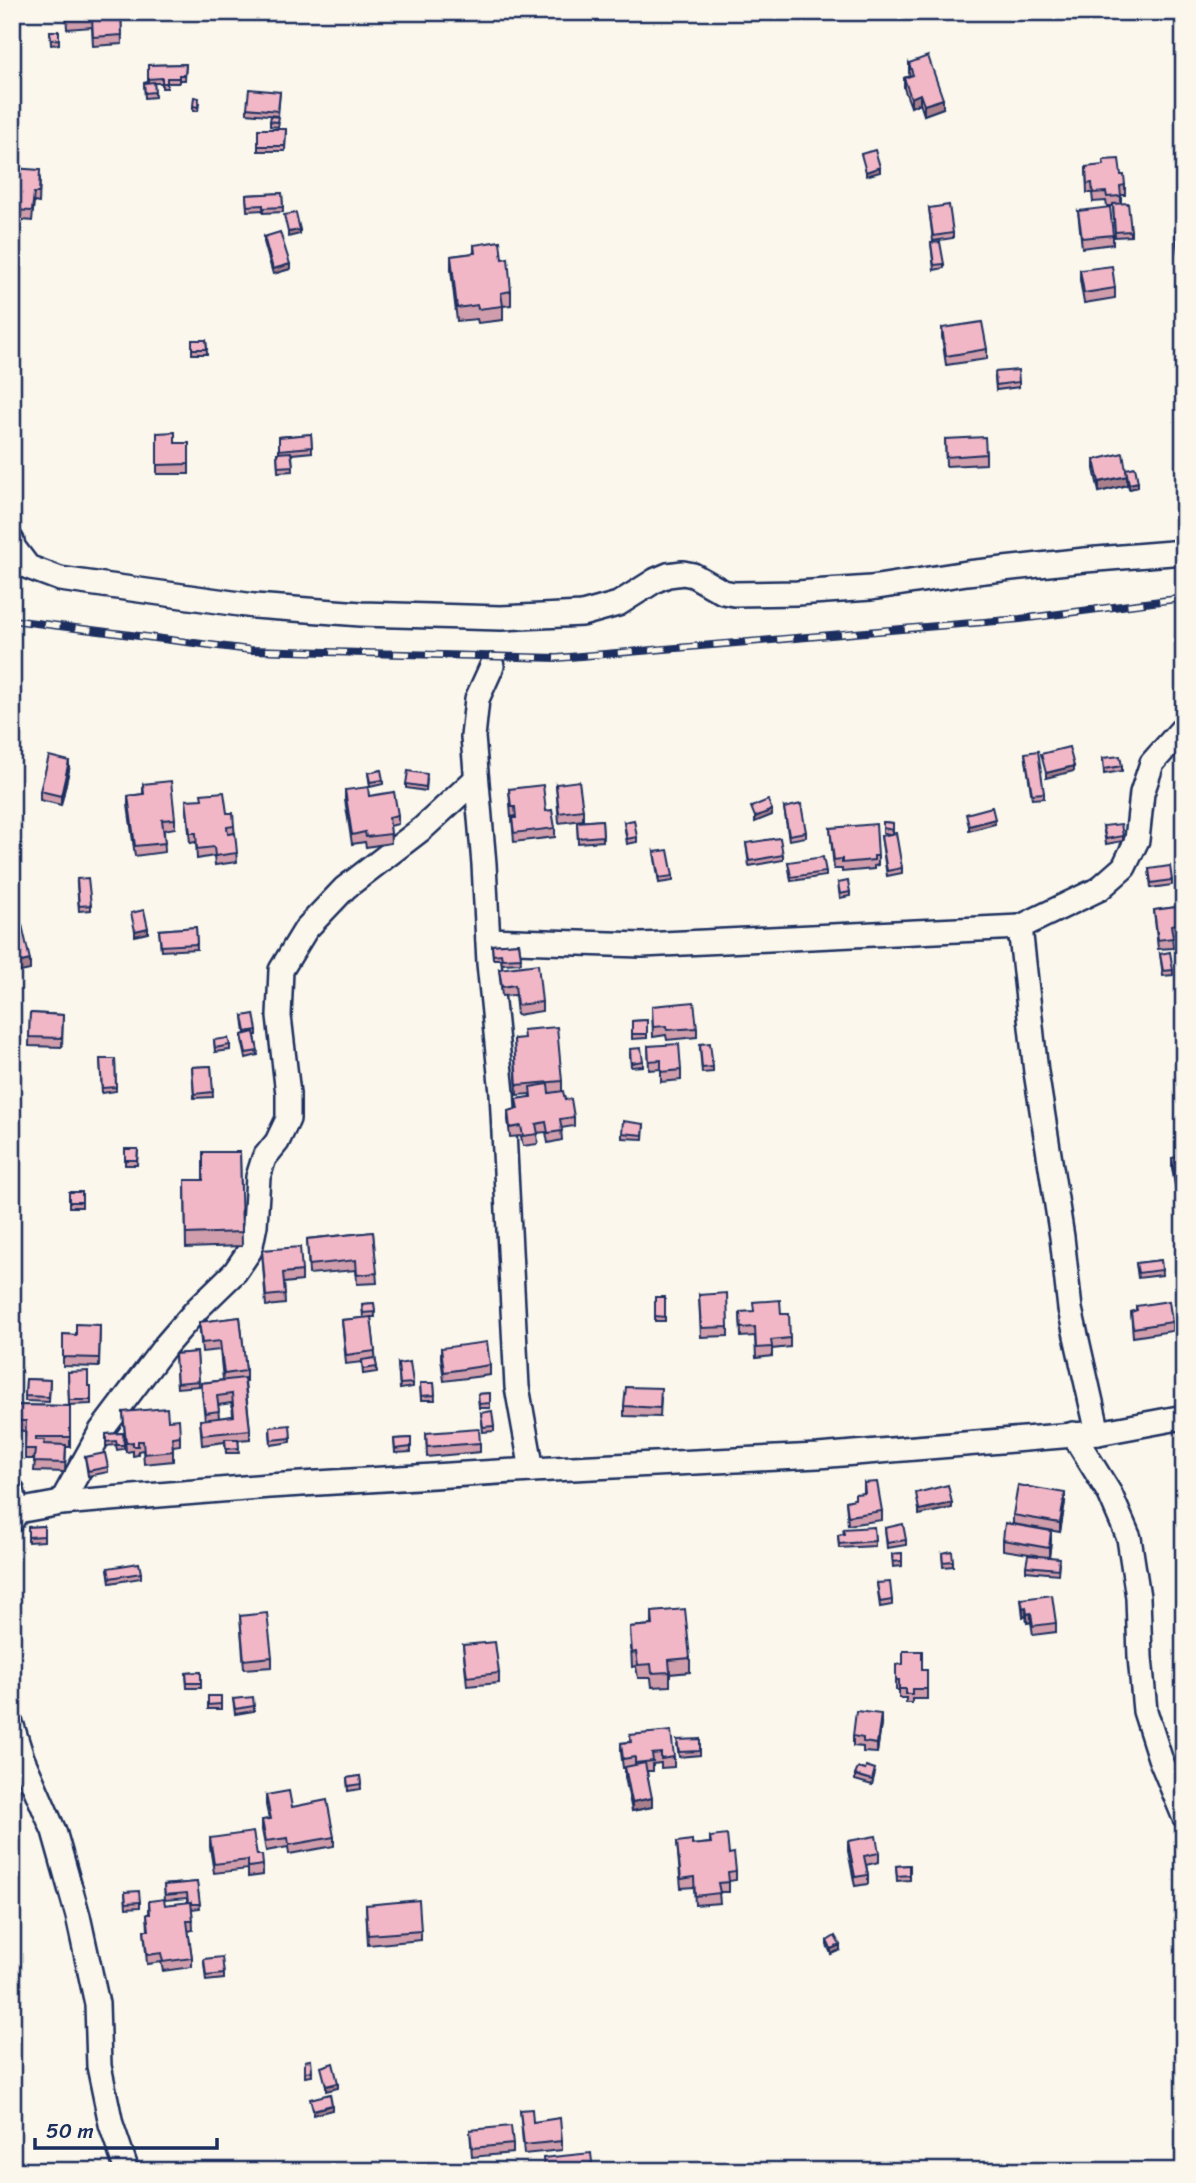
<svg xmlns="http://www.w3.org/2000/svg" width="1196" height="2183" font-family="Sriracha,sans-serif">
  <rect width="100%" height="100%" fill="#fbf7ec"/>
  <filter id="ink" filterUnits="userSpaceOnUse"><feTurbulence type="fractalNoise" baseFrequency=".0143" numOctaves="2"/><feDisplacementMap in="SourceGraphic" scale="14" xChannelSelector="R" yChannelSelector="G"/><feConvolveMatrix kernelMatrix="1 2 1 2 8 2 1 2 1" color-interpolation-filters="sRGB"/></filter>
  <g filter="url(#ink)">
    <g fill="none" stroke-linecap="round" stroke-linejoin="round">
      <!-- minor casing -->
      <g stroke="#1b2f5e" stroke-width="28">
        <g id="minor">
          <path d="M12,541L13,547L28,567L60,579L254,606L361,614L501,618L582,614L618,604L656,580L668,575L683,573L693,575L723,592L734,594L797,593L871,588L967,573L1085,560L1184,552"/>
          <path d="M492,666L477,699L473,737L484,864L489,963L502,1093L517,1387L532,1470"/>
          <path d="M1020,927L1036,1072L1062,1237L1070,1309L1098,1433"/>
          <path d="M488,940L642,945L1020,927L1099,889L1124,867L1137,840L1142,793L1152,763L1184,727"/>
          <path d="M1073,1434L1110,1494L1129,1538L1138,1597L1140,1657L1145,1711L1160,1758L1184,1816"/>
          <path d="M12,1490L17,1512L12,1520"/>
          <path d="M61,1503L101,1431L166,1345L198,1308L235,1272L250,1250L255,1225L258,1177L264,1158L277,1142L288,1119V1094L279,1016L281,970L306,929L345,888L423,828L476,779"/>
          <path d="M12,1512L61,1503L269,1486L532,1470L818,1456L1098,1433L1184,1417"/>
          <path d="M12,1726L22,1758L54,1831L78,1916L97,2004L99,2066L111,2124L127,2171"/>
        </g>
      </g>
      <!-- minor -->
      <use href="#minor" stroke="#fbf7ec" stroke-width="23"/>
      <!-- rail casing -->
      <g stroke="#1b2f5e" stroke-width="8">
        <path id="rail" d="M12,620L250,650L557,658L1020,619L1184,598"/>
      </g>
      <!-- rail -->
      <use href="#rail" stroke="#fbf7ec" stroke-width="5" stroke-dasharray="16" stroke-linecap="butt"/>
    </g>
    <!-- wall -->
    <g fill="#cf9dab" stroke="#1b2f5e" stroke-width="2" fill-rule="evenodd">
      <path d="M66,12H121L122,44L93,46L92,27L67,29Z"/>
      <path d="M50,31H59V44L51,45Z"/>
      <path d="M909,63L943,108L924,115L920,103L911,107L904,88V78L910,76L909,73Z"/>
      <path d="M186,64L185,80H179V83H167V88H162V83H154L155,97L145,98L144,83L148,82V65Z"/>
      <path d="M280,92L278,116L247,113V108Z"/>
      <path d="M199,103L198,111H193V106Z"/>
      <path d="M270,121L279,122L278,127L270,126Z"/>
      <path d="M258,129H286L285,151H258Z"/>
      <path d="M1086,167L1121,175L1125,185V195H1121V204L1131,231V236L1115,237L1113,206H1107L1106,201L1093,202L1092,193H1087Z"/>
      <path d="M12,168L40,179L39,203L34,202L32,221L12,219Z"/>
      <path d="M282,193L283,212L263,213V210L247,211L246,195Z"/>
      <path d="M929,208L953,233V238L933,241Z"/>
      <path d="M1078,211L1113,235V244L1082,248Z"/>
      <path d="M1184,230V252L1178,253L1176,236Z"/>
      <path d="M264,237L290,269L273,274L264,242Z"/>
      <path d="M931,243L944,264V268L934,270Z"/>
      <path d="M474,245L502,259L511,291V305L503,306V320L478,323L477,319L457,321L451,270V256L474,253Z"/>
      <path d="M1080,270L1115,288V298L1084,303L1080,280Z"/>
      <path d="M942,328L987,349V359L946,365L942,337Z"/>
      <path d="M192,340H206L207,354H192Z"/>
      <path d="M995,377L1019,382V387L996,390Z"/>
      <path d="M157,433L175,443H189V474H157Z"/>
      <path d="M311,434L312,452L292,454L293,471L278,472L277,453H279V437Z"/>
      <path d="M945,439L986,454V464L946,466Z"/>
      <path d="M1094,460L1126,470L1138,487L1129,489L1127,479V485L1099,492L1094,469Z"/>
      <path d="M1025,753L1044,793V798L1032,799Z"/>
      <path d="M1103,758L1122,766V771L1104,774Z"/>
      <path d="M69,770L61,805L40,800V791Z"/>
      <path d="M368,773L383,780V784L370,787Z"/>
      <path d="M427,779L426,791L406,788V784Z"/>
      <path d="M143,784L175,819V828L164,830L165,852L135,856L128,805V796L143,794Z"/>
      <path d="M556,784L583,810V820L559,823Z"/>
      <path d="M509,789L546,811L555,828V837L514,842L512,818H515V816L511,817Z"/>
      <path d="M345,790L369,796L398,815V824L390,826L391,843L366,847L365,842L352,844L345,800Z"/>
      <path d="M186,800L227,813L234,826L237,862L215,865L214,856L197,859L196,842L190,843Z"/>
      <path d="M784,808L806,832V837L789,840Z"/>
      <path d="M602,820L603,841L578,843L577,822Z"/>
      <path d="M624,822L637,837V842L627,844Z"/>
      <path d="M883,822L893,823V834L902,868V873L887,876L881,836L890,834L883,833Z"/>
      <path d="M1103,826L1123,836V841L1106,844Z"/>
      <path d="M830,828L878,856V865L874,866V869L842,872V869H834Z"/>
      <path d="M746,843L783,855V860L749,866Z"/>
      <path d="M654,852L673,876V881L659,883Z"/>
      <path d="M788,862L826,872V876L791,881Z"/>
      <path d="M1149,869L1172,880V885L1151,888Z"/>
      <path d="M838,883L850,892V896L840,898Z"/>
      <path d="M77,884L91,905V910L79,911Z"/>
      <path d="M1184,906V932L1172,934L1173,948L1158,949L1154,910Z"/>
      <path d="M196,927L197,949L161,951L159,930Z"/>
      <path d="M519,943L521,963L502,964L501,959H493L492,945Z"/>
      <path d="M1160,954L1173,970V975L1163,976Z"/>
      <path d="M499,969L542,1002V1011L517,1015L515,995L502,996Z"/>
      <path d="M652,1006L697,1028V1037L667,1040L666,1035L653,1037Z"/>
      <path d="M30,1013L63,1015L62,1047L29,1046Z"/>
      <path d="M243,1016L257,1030V1035H255L258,1055L246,1058L242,1040V1035L245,1034Z"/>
      <path d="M647,1020V1038L632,1039V1021Z"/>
      <path d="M514,1039L562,1081V1091L565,1100L574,1117V1126L561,1128L562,1140L548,1143L546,1132L537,1133L538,1144L523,1146L521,1136L510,1137L508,1120V1111L516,1109V1099L530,1097V1094L517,1095Z"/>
      <path d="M214,1040L230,1045V1050L215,1052Z"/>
      <path d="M648,1046L681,1070V1080L661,1082V1069L649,1070Z"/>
      <path d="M700,1049L713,1067V1072L702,1073Z"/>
      <path d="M630,1054L643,1061V1066L631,1067Z"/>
      <path d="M100,1059H115L116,1091L102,1093Z"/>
      <path d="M211,1066L213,1097L194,1098L192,1067Z"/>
      <path d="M644,1124L643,1139L622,1138V1133Z"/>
      <path d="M1184,1147V1208L1179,1209L1172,1168V1158L1177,1157V1148Z"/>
      <path d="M125,1149H138L137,1165H125Z"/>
      <path d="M240,1152L242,1246L186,1248L185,1180H203Z"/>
      <rect x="69" y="1192" width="13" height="15"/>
      <path d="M373,1232L377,1283L357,1284L356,1270L309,1274L307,1239Z"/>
      <path d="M262,1250L302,1271V1281L284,1283L285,1304L266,1306Z"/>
      <path d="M1161,1260L1162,1275L1138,1278L1136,1263Z"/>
      <path d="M699,1295L728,1327V1336L701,1337Z"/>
      <rect x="655" y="1297" width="10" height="24"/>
      <path d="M374,1303L375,1317H371L377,1372L363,1374L362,1362L346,1364L342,1320L363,1318L362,1304Z"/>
      <path d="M1136,1306L1172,1322V1331L1133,1337L1131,1312L1136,1311Z"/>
      <path d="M740,1312L781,1314L790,1338V1347L772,1349V1356L756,1358L755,1336L741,1337Z"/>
      <path d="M240,1317L246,1371V1381H245L250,1430V1439L238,1440L239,1453H226L225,1442L202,1445L200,1420H205L201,1383L223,1380L220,1350L202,1352L199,1322ZM232,1403L233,1416L219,1418L218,1405Z"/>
      <path d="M100,1325L99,1367L63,1366V1334L76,1335Z"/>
      <path d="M441,1348L490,1365V1375L444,1381L441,1358Z"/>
      <path d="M197,1352L199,1386L177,1388L175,1354Z"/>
      <path d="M398,1364L413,1383V1387L400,1389Z"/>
      <path d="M68,1372L88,1386H91V1404L69,1405Z"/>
      <path d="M26,1379L50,1380L49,1402L25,1401Z"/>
      <path d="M420,1383H434L435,1400H421Z"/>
      <path d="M490,1393V1408H479L478,1394Z"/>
      <path d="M661,1398L660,1417L624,1416V1406Z"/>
      <path d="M13,1405L70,1406V1447H66L65,1472L34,1471L35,1459H25V1431L13,1430Z"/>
      <path d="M123,1412L168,1420L180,1436V1445L173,1446V1461L144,1464L143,1450L138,1451V1455L133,1456V1451L126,1452Z"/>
      <path d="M481,1413L494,1426V1431L483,1432Z"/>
      <path d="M270,1432L291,1438V1442L271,1445Z"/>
      <path d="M123,1433L124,1449L117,1450L116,1445L106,1446V1434Z"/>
      <path d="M426,1433L480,1443V1452L427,1457Z"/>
      <path d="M411,1438V1452L395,1453L394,1439Z"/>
      <path d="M85,1457L108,1467V1472L88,1476Z"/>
      <path d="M864,1483L882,1511V1520L848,1525L846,1501L855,1499L864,1493Z"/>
      <path d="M1065,1502L1060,1532L1013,1524V1515Z"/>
      <path d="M44,1526V1541L28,1542V1527Z"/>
      <path d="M874,1527L875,1546L839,1548L838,1535Z"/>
      <path d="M885,1528L906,1540V1545L887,1548Z"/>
      <path d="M1003,1540L1051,1541L1049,1557L1059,1563L1058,1574L1026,1571V1566L1036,1555L1003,1550Z"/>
      <path d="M902,1553V1566L893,1567L892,1554Z"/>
      <path d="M942,1553L953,1561V1566L943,1567Z"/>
      <path d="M108,1568L141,1573V1578L110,1583Z"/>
      <path d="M877,1583L892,1600V1605L880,1607Z"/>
      <path d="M1021,1599L1056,1623V1632L1033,1635L1031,1622L1027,1623L1026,1616L1023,1617Z"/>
      <path d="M652,1612L690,1658V1672L670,1674V1686L652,1687L651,1678H638L636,1666L632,1667L630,1627L652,1625Z"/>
      <path d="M240,1616L272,1657V1667L244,1669Z"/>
      <path d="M463,1645L499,1673V1683L467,1686Z"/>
      <path d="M896,1665L922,1670H927V1699H912V1703H906V1698H899V1690H896Z"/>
      <path d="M201,1672V1688H187L186,1673Z"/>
      <rect x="208" y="1696" width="13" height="13"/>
      <path d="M233,1699L254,1706V1711L235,1714Z"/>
      <path d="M881,1724L877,1753L863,1752V1747L853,1746V1736Z"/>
      <path d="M630,1735L674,1757V1767L661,1768V1763L653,1764V1771H647L652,1807L632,1811L625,1777V1768H623L621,1752V1743L630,1742Z"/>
      <path d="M700,1739V1755L679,1757L677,1745Z"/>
      <path d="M875,1773L872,1785L855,1780V1775Z"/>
      <path d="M360,1776L361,1789L348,1791L347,1778Z"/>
      <path d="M266,1795L292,1807L334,1837V1846L289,1854L288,1847L266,1851L262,1830V1820L269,1819L266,1805Z"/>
      <path d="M710,1837L729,1854L736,1871V1880L729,1881V1892H719L720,1903L695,1905L694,1887L681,1888L677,1842L692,1845L710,1843Z"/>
      <path d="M210,1838L257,1855L263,1865V1875L248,1877V1869L214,1873L210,1847Z"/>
      <path d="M848,1841L879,1853V1862L866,1865L868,1875V1884L855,1886L848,1851Z"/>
      <path d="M910,1865V1880L897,1881L896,1866Z"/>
      <path d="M197,1882L200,1908L192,1909L193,1930L188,1931L192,1958V1967L163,1971L161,1962L147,1964L144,1930H148L147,1914H149V1901L165,1905L187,1903V1898L165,1900L164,1885Z"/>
      <path d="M125,1892L140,1902V1907L126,1908Z"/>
      <path d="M366,1905L421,1931V1940L368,1945Z"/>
      <path d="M827,1941L840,1950L831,1954L827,1945Z"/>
      <path d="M204,1963L224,1974V1979L206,1981Z"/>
      <path d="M311,2060L312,2076L305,2077V2061Z"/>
      <path d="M520,2110L533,2122L562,2141V2150L524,2154Z"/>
      <path d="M470,2130L513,2144V2153L472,2157Z"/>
    </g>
    <!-- shaded-wall -->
    <g fill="#a9808b" stroke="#1b2f5e" stroke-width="2">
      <path d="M920,94V103L911,107V98Z"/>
      <path d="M943,99V108L924,115V105Z"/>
      <path d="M880,167V172L866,176V172Z"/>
      <path d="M300,230V234L288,237V232Z"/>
      <path d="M290,264V269L273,274V269Z"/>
      <path d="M1127,476V485L1099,492V482Z"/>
      <path d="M1138,482V487L1129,489V484Z"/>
      <path d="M69,761V770L61,805V796Z"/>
      <path d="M1074,766V771L1046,778V773Z"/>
      <path d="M772,810V815L755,822V817Z"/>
      <path d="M995,819V824L969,831V826Z"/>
      <path d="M148,928V933L135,936V931Z"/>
      <path d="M30,960V970L12,974V964Z"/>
      <path d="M1065,1493V1502L1060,1532V1523Z"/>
      <path d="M952,1503V1508L919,1515V1510Z"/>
      <path d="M1051,1531V1541L1049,1558V1548Z"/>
      <path d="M1026,1607V1616L1023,1617V1608Z"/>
      <path d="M1031,1613V1622L1027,1623V1614Z"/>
      <path d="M881,1714V1724L877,1753V1744Z"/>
      <path d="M652,1798V1807L632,1811V1802Z"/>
      <path d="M840,1945V1950L831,1954V1949Z"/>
      <path d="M338,2083V2088L326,2091V2086Z"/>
      <path d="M332,2105V2110L313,2115V2110Z"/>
    </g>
    <!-- building -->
    <g fill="#f1b7c7" stroke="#1b2f5e" stroke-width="2">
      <path d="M66,12H121L122,35L93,37L92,18L67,19Z"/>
      <path d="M50,31H59V39L51,40Z"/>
      <path d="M928,56L943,99L924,105L920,94L911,98L904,78L913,75L909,63Z"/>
      <path d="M186,64L185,75H179V78H167V83H162V78L148,79V65Z"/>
      <path d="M154,82L155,92L145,93L144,83Z"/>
      <path d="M249,89L280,92L278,111L247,108Z"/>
      <path d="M194,97L199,98L198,107L193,106Z"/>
      <path d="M271,116L279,117L278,122L270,121Z"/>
      <path d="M258,129H286L285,146H258Z"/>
      <path d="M875,150L880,167L866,172L861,154Z"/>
      <path d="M1119,159L1121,175H1124L1125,185L1120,186L1121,196L1107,197L1106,192L1093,193L1092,183L1087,184L1086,167L1104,165L1103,160Z"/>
      <path d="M12,168L40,170L39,193H34L32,211L12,210Z"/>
      <path d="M282,193L283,207L263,208V205L247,206L246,195Z"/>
      <path d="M1128,203L1131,231L1115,232L1113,204Z"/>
      <path d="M949,205L953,233L933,236L929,208Z"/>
      <path d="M1110,207L1113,235L1082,238L1078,211Z"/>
      <path d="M296,213L300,230L288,232L284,215Z"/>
      <path d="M1184,230V247L1178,248L1176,231Z"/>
      <path d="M280,232L290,264L273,269L264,237Z"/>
      <path d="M500,241L502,259L508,258L511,291L501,293L503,306L478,309L477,305L457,308L451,256L475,253L474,245Z"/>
      <path d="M940,242L944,264L934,265L931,243Z"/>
      <path d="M1112,266L1115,288L1084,293L1080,270Z"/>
      <path d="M982,322L987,349L946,356L942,328Z"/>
      <path d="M192,340H206L207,349H192Z"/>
      <path d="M1018,370L1019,382L996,385L995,372Z"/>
      <path d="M175,432V443H189V464L157,465V433Z"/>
      <path d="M311,434L312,447L279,450V437Z"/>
      <path d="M985,437L986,454L946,457L945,439Z"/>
      <path d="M291,452L293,466L278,467L277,453Z"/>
      <path d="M1123,453L1127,476L1099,482L1094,460Z"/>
      <path d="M1135,467L1138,482L1129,484L1126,469Z"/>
      <path d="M1069,747L1074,766L1046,773L1041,754Z"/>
      <path d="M1038,751L1044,793L1032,794L1025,753Z"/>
      <path d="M49,756L69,761L61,796L40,791Z"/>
      <path d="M1120,756L1122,766L1104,769L1103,758Z"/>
      <path d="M381,770L383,780L370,782L368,773Z"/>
      <path d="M408,771L427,774L426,787L406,784Z"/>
      <path d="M171,781L175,819L162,820L165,843L135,846L128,796L144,794L143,784Z"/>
      <path d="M579,781L583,810L559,813L556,784Z"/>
      <path d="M543,785L546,811L552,810L555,828L514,833L512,818H516L515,807H511L509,789Z"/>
      <path d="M368,787L369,796L394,792L398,815L389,817L391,834L366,837L365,832L352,835L345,790Z"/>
      <path d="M224,792L227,813H233L234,826L227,827L228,834L235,833L237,853L215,856L214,847L197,849L196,833H190L186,800L202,799L201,794Z"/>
      <path d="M768,800L772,810L755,817L751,807Z"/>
      <path d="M801,804L806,832L789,835L784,808Z"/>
      <path d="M992,807L995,819L969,826L966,814Z"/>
      <path d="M602,820L603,836L578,838L577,822Z"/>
      <path d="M634,820L637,837L627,839L624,822Z"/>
      <path d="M883,822L893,823V830L883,828Z"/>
      <path d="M876,824L878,856H874V860L842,863V859L834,860L830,828Z"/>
      <path d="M1121,824L1123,836L1106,839L1103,826Z"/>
      <path d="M896,833L902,868L887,871L881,836Z"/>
      <path d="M780,838L783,855L749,861L746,843Z"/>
      <path d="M668,850L673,876L659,878L654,852Z"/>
      <path d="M823,857L826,872L791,877L788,862Z"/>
      <path d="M1170,866L1172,880L1151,883L1149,869Z"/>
      <path d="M88,878L91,905L79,906L77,879Z"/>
      <path d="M848,881L850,892L840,894L838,883Z"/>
      <path d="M1184,906V923L1171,925L1173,938L1158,940L1154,910Z"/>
      <path d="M144,910L148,928L135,931L131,913Z"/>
      <path d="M22,925L30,960L12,964V927Z"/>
      <path d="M196,927L197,944L161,946L159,930Z"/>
      <path d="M519,943L521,958L502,959L501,954L493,955L492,945Z"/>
      <path d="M1170,952L1173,970L1163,971L1160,954Z"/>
      <path d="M538,964L542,1002L517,1005L515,985L502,987L499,969Z"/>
      <path d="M694,1002L697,1028L667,1030L666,1026L653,1027L652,1006Z"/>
      <path d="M30,1013L63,1015L62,1038L29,1037Z"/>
      <path d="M254,1014L257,1030L246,1032L243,1016Z"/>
      <path d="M647,1020V1034H632V1021Z"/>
      <path d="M557,1027L562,1081L517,1085L514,1039L524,1038L523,1030Z"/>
      <path d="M254,1032L258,1051L246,1053L242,1035Z"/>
      <path d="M228,1038L230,1045L215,1048L214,1040Z"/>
      <path d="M710,1043L713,1067L702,1068L700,1044Z"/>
      <path d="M679,1044L681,1070L661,1072V1060L649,1061L648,1046Z"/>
      <path d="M641,1048L643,1061L631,1063L630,1049Z"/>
      <path d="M100,1059H115L116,1087L102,1088Z"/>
      <path d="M211,1066L213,1092L194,1094L192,1067Z"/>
      <path d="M548,1084L549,1093L563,1091L565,1100L571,1099L574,1117L560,1119L562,1131L548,1133L546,1122L536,1124L538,1134L523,1136L521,1126L510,1128L508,1111L518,1109L516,1099L531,1097L530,1087Z"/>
      <path d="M623,1121L644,1124L643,1135L622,1133Z"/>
      <path d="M1184,1147V1198L1179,1199L1172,1158L1179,1157L1177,1148Z"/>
      <path d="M125,1149H138L137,1160H125Z"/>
      <path d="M203,1152H240L242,1232L186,1234L185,1180H203Z"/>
      <rect x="69" y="1192" width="13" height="10"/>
      <path d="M373,1232L377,1273L357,1275L356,1260L309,1265L307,1239Z"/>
      <path d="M300,1247L302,1271L283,1273L285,1294L266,1296L262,1250Z"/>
      <path d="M1161,1260L1162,1270L1138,1273L1136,1263Z"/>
      <path d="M727,1293L728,1327L701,1328L699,1295Z"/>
      <path d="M655,1297H665V1317L655,1316Z"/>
      <path d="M780,1300L781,1314H789L790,1338L771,1340L772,1347L756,1348L755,1327L741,1328L740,1312L754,1311L753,1302Z"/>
      <path d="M1169,1301L1172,1322L1133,1328L1131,1312L1137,1310L1136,1306Z"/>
      <path d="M374,1303L375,1312L363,1313L362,1304Z"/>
      <path d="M240,1317L246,1371L224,1374L220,1341L202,1343L199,1322Z"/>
      <path d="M371,1317L375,1351L346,1355L342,1320Z"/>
      <path d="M76,1324L100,1325L99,1358L63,1357V1334L76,1335Z"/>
      <path d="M487,1342L490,1365L444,1372L441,1348Z"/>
      <path d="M197,1352L199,1381L177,1383L175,1354Z"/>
      <path d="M375,1358L377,1367L363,1369L362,1360Z"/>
      <path d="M410,1362L413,1383L400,1384L398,1364Z"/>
      <path d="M88,1371V1386H91V1400H69L68,1372Z"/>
      <path d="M244,1378L250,1430L202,1435L200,1420L234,1416L232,1394L217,1396L219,1411L205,1413L201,1383Z"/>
      <path d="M26,1379L50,1380L49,1397L25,1396Z"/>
      <path d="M420,1383H434L435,1395L421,1396Z"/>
      <path d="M626,1387L661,1388L660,1408L624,1406Z"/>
      <path d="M490,1393V1403L479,1404L478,1394Z"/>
      <path d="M13,1405L70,1406V1437H36V1440H45L44,1444L66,1445L65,1463L34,1462L35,1449H25L26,1421H13Z"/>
      <path d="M167,1408L168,1420L179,1419L180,1436L172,1437L173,1451L144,1454L143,1441H138V1446H133V1442L126,1443L123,1412Z"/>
      <path d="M492,1411L494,1426L483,1427L481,1413Z"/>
      <path d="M290,1425L291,1438L271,1440L270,1427Z"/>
      <path d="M479,1429L480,1443L427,1447L426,1433Z"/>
      <path d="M123,1433L124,1445H117L116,1441L106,1442V1434Z"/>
      <path d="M411,1438V1447L395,1449L394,1439Z"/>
      <path d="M225,1439H238L239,1448L226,1449Z"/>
      <path d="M105,1453L108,1467L88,1471L85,1457Z"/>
      <path d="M877,1482L882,1511L848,1516L846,1501L855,1499V1494L865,1493L864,1483Z"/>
      <path d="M948,1485L952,1503L919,1510L916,1493Z"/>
      <path d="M1018,1485L1065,1493L1060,1523L1013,1515Z"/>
      <path d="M1005,1523L1051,1531L1049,1548L1003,1540Z"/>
      <path d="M903,1524L906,1540L887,1543L885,1528Z"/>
      <path d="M44,1526V1536L28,1537V1527Z"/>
      <path d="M874,1527L875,1541L839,1544L838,1535L844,1534L843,1529Z"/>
      <path d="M952,1551L953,1561L943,1562L942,1553Z"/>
      <path d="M902,1553V1561L893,1562L892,1554Z"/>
      <path d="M1028,1555L1059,1558L1058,1569L1026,1566Z"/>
      <path d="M139,1563L141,1573L110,1578L108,1568Z"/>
      <path d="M890,1582L892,1600L880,1602L877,1583Z"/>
      <path d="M1052,1595L1056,1623L1033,1626L1031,1613L1027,1614L1026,1607L1023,1608L1021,1599Z"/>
      <path d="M685,1609L690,1658L669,1660L670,1672L652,1673L651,1664L638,1665L636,1652L632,1653L630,1627L653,1625L652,1612Z"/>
      <path d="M267,1613L272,1657L244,1660L240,1616Z"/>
      <path d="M495,1642L499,1673L467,1677L463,1645Z"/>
      <path d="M903,1651H922V1670H927V1689H912V1694H906V1689H899V1680H896V1665L903,1664Z"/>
      <path d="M201,1672V1683H187L186,1673Z"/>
      <path d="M208,1696H221V1704L208,1705Z"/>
      <path d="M253,1697L254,1706L235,1709L233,1699Z"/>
      <path d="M856,1711L881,1714L877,1744L863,1742V1738L853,1736Z"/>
      <path d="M671,1731L674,1757L661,1759V1753L652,1754L653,1761L635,1763V1757L623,1759L621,1743L631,1742L630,1735Z"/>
      <path d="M700,1739V1751L679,1752L677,1740Z"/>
      <path d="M645,1763L652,1798L632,1802L625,1767Z"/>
      <path d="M866,1766L875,1769L872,1780L855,1775L858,1768L865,1770Z"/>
      <path d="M360,1776L361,1784L348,1786L347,1778Z"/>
      <path d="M289,1791L292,1807L327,1800L334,1837L289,1845L288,1838L266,1841L262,1820L271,1819L266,1795Z"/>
      <path d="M253,1832L257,1855H262L263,1865L248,1867V1860L214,1864L210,1838Z"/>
      <path d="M727,1835L729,1854L734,1853L736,1871L728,1872L729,1882L718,1883L720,1893L695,1896L694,1877L681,1879L677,1842L692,1840V1845L711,1843L710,1837Z"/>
      <path d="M876,1836L879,1853L864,1856L868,1875L855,1877L848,1841Z"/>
      <path d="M910,1865V1875L897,1876L896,1866Z"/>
      <path d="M197,1882L200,1904H191V1902L188,1903L187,1893L165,1895L164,1885Z"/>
      <path d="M139,1891L140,1902L126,1903L125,1892Z"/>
      <path d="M164,1899L165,1905L191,1902L193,1921H187L192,1958L163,1962L161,1953L147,1955L144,1930H149L147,1914H150L149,1901Z"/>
      <path d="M419,1900L421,1931L368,1935L366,1905Z"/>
      <path d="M835,1936L840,1945L831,1949L827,1941Z"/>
      <path d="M222,1957L224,1974L206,1976L204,1959Z"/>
      <path d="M311,2060L312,2071L305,2072V2061Z"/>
      <path d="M333,2063L338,2083L326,2086L321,2067Z"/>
      <path d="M330,2094L332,2105L313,2110L310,2099Z"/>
      <path d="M532,2109L533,2122L560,2118L562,2141L524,2145L520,2110Z"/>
      <path d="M511,2126L513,2144L472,2148L470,2130Z"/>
      <path d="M591,2153L593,2171H544L543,2158Z"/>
    </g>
  </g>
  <!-- margin -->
  <rect width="1196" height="2183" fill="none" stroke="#fbf7ec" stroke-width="42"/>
  <rect x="21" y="21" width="1154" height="2141" fill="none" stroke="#1b2f5e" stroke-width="2.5" filter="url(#ink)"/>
  <!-- scale -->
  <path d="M35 2138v10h182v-10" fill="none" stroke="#1b2f5e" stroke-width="3.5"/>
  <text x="46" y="2138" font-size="21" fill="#1b2f5e" stroke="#fbf7ec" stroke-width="5" paint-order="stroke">50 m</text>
</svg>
